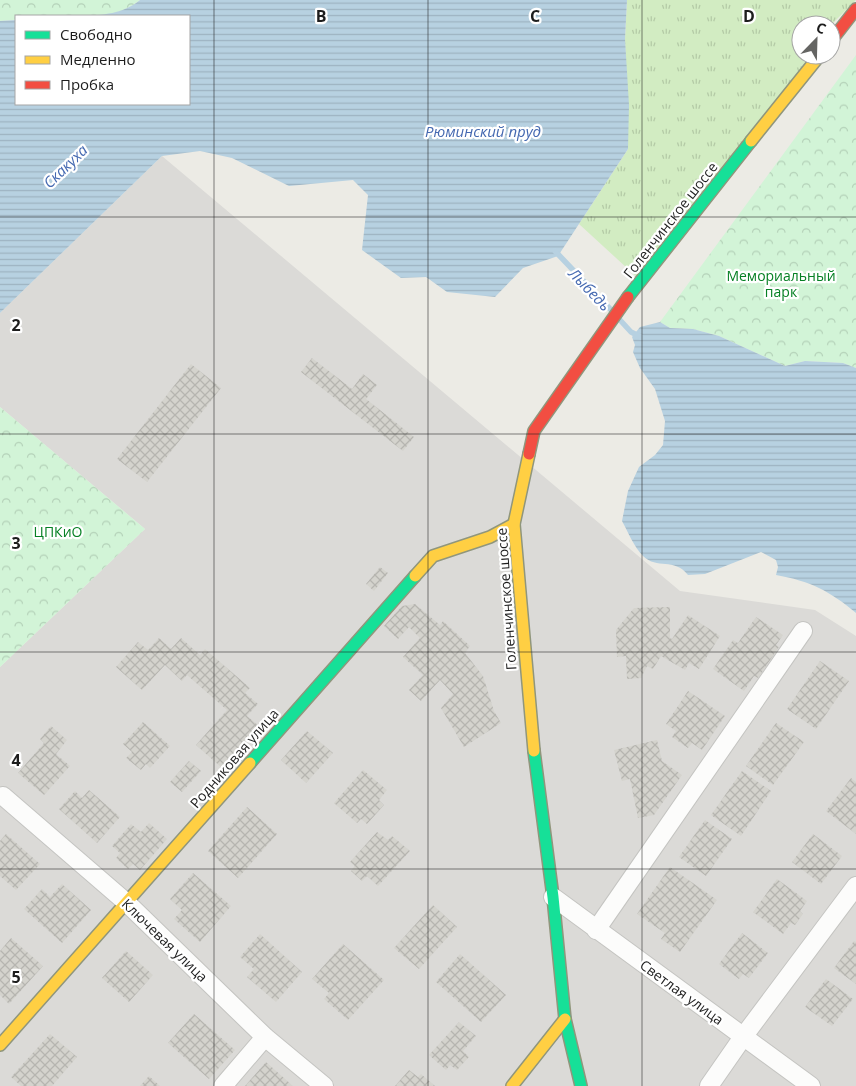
<svg xmlns="http://www.w3.org/2000/svg" width="856" height="1086" font-family="'Open Sans',sans-serif">
  <defs>
    <pattern id="grass-tufts" width="24" height="20" patternUnits="userSpaceOnUse" patternTransform="scale(1.25)"><rect width="24" height="20" fill="#d2ecc2"/><path d="M3 7l-1-3M5 7V3M7 7l1-3M15 17l-1-3M17 17v-4M19 17l1-3" fill="none" stroke="#b4caa6"/></pattern>
    <pattern id="park-crowns" width="20" height="18" patternUnits="userSpaceOnUse" patternTransform="scale(1.25)"><rect width="20" height="18" fill="#d2f4d7"/><path d="M2 6a3 3 0 1 1 6 0M12 15a3 3 0 1 1 6 0" fill="none" stroke="#b4d1b8"/></pattern>
    <pattern id="water-rules" width="6" height="5" patternUnits="userSpaceOnUse" patternTransform="scale(1.25)"><rect width="6" height="5" fill="#b7d1e1"/><path d="M0 2.5h6" fill="none" stroke="#9db3c1"/></pattern>
    <pattern id="building-cross-hatch" width="8" height="8" patternUnits="userSpaceOnUse" patternTransform="scale(1.25)"><rect width="8" height="8" fill="#d4d3cd"/><path d="M0 0l8 8M0 8l8-8" fill="none" stroke="#b6b5b0"/></pattern>
  </defs>
  <rect width="100%" height="100%" fill="#ecebe5"/>
  <!-- residential -->
  <path fill="#dbdad7" d="M162,156L680,591L815,610L856,636V1086H0V667L145,529L0,407V313Z"/>
  <!-- grass -->
  <path fill="url(#grass-tufts)" d="M627,0H856L831,25H801V55H820L640,280L579,224L628,149L625,39Z"/>
  <!-- park -->
  <g fill="url(#park-crowns)">
    <path d="M0,0H140C109,26 54,16 16,16V20L0,21Z"/>
    <path d="M856,55V368L843,363L805,361L785,366L719,336L693,329L670,328L660,322Z"/>
    <path d="M0,407L145,529L0,667Z"/>
  </g>
  <!-- water -->
  <g fill="url(#water-rules)">
    <path d="M140,0H627L625,39L629,105L628,149L558,256L523,268L495,297L447,292L426,277L401,278L362,250L368,195L353,180L289,186L232,158L200,151L162,156L0,313V21L16,20V104H189V16H81C103,15 123,14 140,0Z"/>
    <path d="M660,322L670,328L693,329L719,336L785,366L805,361L843,363L856,368V613C830,591 810,581 776,575L778,567L776,560L761,552L705,574L688,575C674,557 657,570 643,556C634,547 628,532 622,521L628,491L639,467L655,455L663,445L665,421L655,389L640,368L633,352L635,345L632,337L640,327Z"/>
  </g>
  <g fill="none" stroke-linecap="round" stroke-linejoin="round">
    <!-- stream -->
    <g stroke="#b7d1e1" stroke-width="5.5">
      <path d="M555,251L612,311"/>
      <path d="M620,320L631,332L641,337"/>
    </g>
  </g>
  <!-- building -->
  <g fill="url(#building-cross-hatch)">
    <path d="M312,358L352,389L363,374L377,385L366,399L414,437L403,451L301,372Z"/>
    <path d="M191,364L221,388L147,482L117,459Z"/>
    <path d="M380,567L388,573L374,591L366,584Z"/>
    <path d="M415,604L440,625L443,621L470,646L465,653L483,676L494,711L501,723L464,747L441,708L453,694L440,680L421,701L409,690L423,675L403,657L420,638L409,627L398,639L384,626L402,606Z"/>
    <path d="M670,607V638L672,639L688,615L720,636L699,669L689,663L685,670L661,656L653,669L647,666L641,678L627,679L626,656L617,657L616,630L634,608Z"/>
    <path d="M756,617L783,635L776,645L779,647L758,678L754,676L744,691L713,669L733,640L738,643Z"/>
    <path d="M159,638L171,649L181,638L200,655L205,649L250,688L245,693L258,704L247,716L259,726L222,768L196,745L227,710L187,675L182,681L165,665L142,690L116,667L138,642L148,650Z"/>
    <path d="M820,661L849,681L816,729L787,709Z"/>
    <path d="M688,691L725,716L702,750L692,743L688,748L672,737L676,731L666,724Z"/>
    <path d="M143,722L170,746L150,768L146,764L141,770L126,758L132,752L123,744Z"/>
    <path d="M776,723L804,742L773,785L746,766Z"/>
    <path d="M51,726L67,740L56,754L70,766L44,795L18,773L44,743L40,739Z"/>
    <path d="M307,731L333,753L306,783L281,760Z"/>
    <path d="M657,740L662,761L682,775L654,815L638,818L630,779L622,781L614,750Z"/>
    <path d="M189,761L201,771L182,792L170,782Z"/>
    <path d="M363,770L387,790L379,800L384,805L367,824L361,819L357,823L334,803Z"/>
    <path d="M742,771L771,791L741,836L711,815Z"/>
    <path d="M851,778L856,782V834L826,811Z"/>
    <path d="M89,790L120,817L97,843L59,809L75,791L82,798Z"/>
    <path d="M247,807L277,834L238,878L208,851Z"/>
    <path d="M705,820L732,839L706,876L679,857Z"/>
    <path d="M149,823L167,839L140,870L133,864L128,869L116,858L120,853L112,846L131,824L141,832Z"/>
    <path d="M377,832L388,840L392,836L410,851L378,886L367,876L362,881L351,871L355,866L350,862Z"/>
    <path d="M6,834L40,864L16,890L0,876V841Z"/>
    <path d="M813,834L842,856L821,884L792,862Z"/>
    <path d="M670,867L717,900L680,952L661,939L665,933L637,914Z"/>
    <path d="M193,873L231,906L200,942L174,919L182,910L170,899Z"/>
    <path d="M777,879L807,901L800,911L803,914L795,925L791,923L783,934L753,912Z"/>
    <path d="M62,884L91,910L62,943L24,909L42,889L50,897Z"/>
    <path d="M433,905L457,927L419,969L394,948Z"/>
    <path d="M742,933L768,953L749,978L743,974L739,979L719,964Z"/>
    <path d="M260,934L302,972L276,1002L247,977L254,969L240,957Z"/>
    <path d="M11,938L43,966L9,1004L0,995V951Z"/>
    <path d="M854,941L856,942V984L834,968Z"/>
    <path d="M343,944L384,980L348,1020L324,999L329,993L312,979Z"/>
    <path d="M126,951L153,975L129,1002L102,978Z"/>
    <path d="M460,954L506,995L481,1022L436,982Z"/>
    <path d="M826,979L853,999L832,1026L805,1007Z"/>
    <path d="M194,1014L235,1050L209,1079L168,1043Z"/>
    <path d="M459,1022L476,1036L463,1051L469,1057L457,1070L450,1065L446,1070L429,1055Z"/>
    <path d="M50,1034L77,1057L52,1086H21L11,1077Z"/>
    <path d="M266,1062L293,1086H245Z"/>
    <path d="M409,1070L418,1077L421,1074L435,1086H395Z"/>
    <path d="M149,1076L160,1086H140Z"/>
  </g>
  <g fill="none" stroke-linecap="round" stroke-linejoin="round">
    <!-- street casing -->
    <g stroke="#c4c4c1" stroke-width="20">
      <g id="street">
        <path d="M3,796L127,903L265,1037L324,1086"/>
        <path d="M553,897L811,1086"/>
        <path d="M596,930L803,631"/>
        <path d="M223,1086L265,1037"/>
        <path d="M709,1086L743,1037L856,886"/>
      </g>
    </g>
    <!-- fast casing -->
    <g stroke="#90967c" stroke-width="14">
      <g id="fast">
        <path d="M628,297L751,141"/>
        <path d="M534,751L553,897L565,1019L581,1086"/>
        <path d="M250,763L415,576"/>
      </g>
    </g>
    <!-- slow casing -->
    <g stroke="#90967c" stroke-width="14">
      <g id="slow">
        <path d="M751,141L820,55"/>
        <path d="M529,454L514,524L534,751"/>
        <path d="M415,576L433,556L490,537L514,524"/>
        <path d="M0,1045L250,763"/>
        <path d="M512,1086L565,1019"/>
      </g>
    </g>
    <!-- jam casing -->
    <g stroke="#90967c" stroke-width="14">
      <g id="jam">
        <path d="M831,41L856,9"/>
        <path d="M529,454L534,431L628,297"/>
      </g>
    </g>
    <!-- street -->
    <use href="#street" stroke="#fcfcfb" stroke-width="18"/>
    <!-- fast -->
    <use href="#fast" stroke="#16e098" stroke-width="11"/>
    <!-- slow -->
    <use href="#slow" stroke="#ffcf43" stroke-width="11"/>
    <!-- jam -->
    <use href="#jam" stroke="#f24e42" stroke-width="11"/>
  </g>
  <!-- grid -->
  <path fill="none" stroke="#1d1d1d" stroke-width="1" stroke-opacity="0.55" d="M214,0V1086M428,0V1086M642,0V1086M0,217H856M0,434H856M0,652H856M0,869H856"/>
  <g text-anchor="middle" dominant-baseline="central" stroke-width="4.5" stroke-linejoin="round" paint-order="stroke">
    <!-- street labels -->
    <g font-size="14" fill="#1d1d1d" stroke="#fff">
      <text transform="translate(670 220) rotate(-52)">Голенчинское шоссе</text>
      <text transform="translate(506 599) rotate(-94)">Голенчинское шоссе</text>
      <text transform="translate(234 758) rotate(-49)">Родниковая улица</text>
      <text transform="translate(165 940) rotate(44)">Ключевая улица</text>
      <text transform="translate(682 992) rotate(36)">Светлая улица</text>
    </g>
    <!-- park labels -->
    <g font-size="14" fill="#068024" stroke="#fff">
      <text x="781" y="275">Мемориальный<tspan x="781" dy="16">парк</tspan></text>
      <text x="58" y="531">ЦПКиО</text>
    </g>
    <!-- water labels -->
    <g font-size="15" font-style="italic" fill="#4569b1" stroke="#fff">
      <text x="483" y="131">Рюминский пруд</text>
      <text transform="translate(65 166) rotate(-44)">Скакуха</text>
      <text transform="translate(590 289) rotate(46)">Лыбедь</text>
    </g>
  </g>
  <g font-size="16" text-anchor="middle" font-weight="bold" fill="#1d1d1d" stroke="#fff" stroke-width="4.5" stroke-linejoin="round" paint-order="stroke">
    <text x="321" y="22">B</text>
    <text x="535" y="22">C</text>
    <text x="749" y="22">D</text>
    <text x="16" y="331">2</text>
    <text x="16" y="549">3</text>
    <text x="16" y="766">4</text>
    <text x="16" y="983">5</text>
  </g>
  <!-- legend -->
  <rect x="15" y="15" width="175" height="90" fill="#ffffff" stroke="#a5a5a5"/>
  <rect x="25" y="31" width="25" height="8" fill="#16e098" stroke="#a5a5a5"/>
  <text x="60" y="40" font-size="15" fill="#1d1d1d">Свободно</text>
  <rect x="25" y="56" width="25" height="8" fill="#ffcf43" stroke="#a5a5a5"/>
  <text x="60" y="65" font-size="15" fill="#1d1d1d">Медленно</text>
  <rect x="25" y="81" width="25" height="8" fill="#f24e42" stroke="#a5a5a5"/>
  <text x="60" y="90" font-size="15" fill="#1d1d1d">Пробка</text>
  <!-- north arrow -->
  <g transform="translate(816 40) rotate(23)"><circle r="24" fill="#ffffff" stroke="#a5a5a5"/>
  <path d="M0-4L9 19L0 12L-9 19Z" fill="#656563"/>
  <text y="-8" font-size="14" font-weight="bold" text-anchor="middle" fill="#1d1d1d">С</text>
  </g>
</svg>
